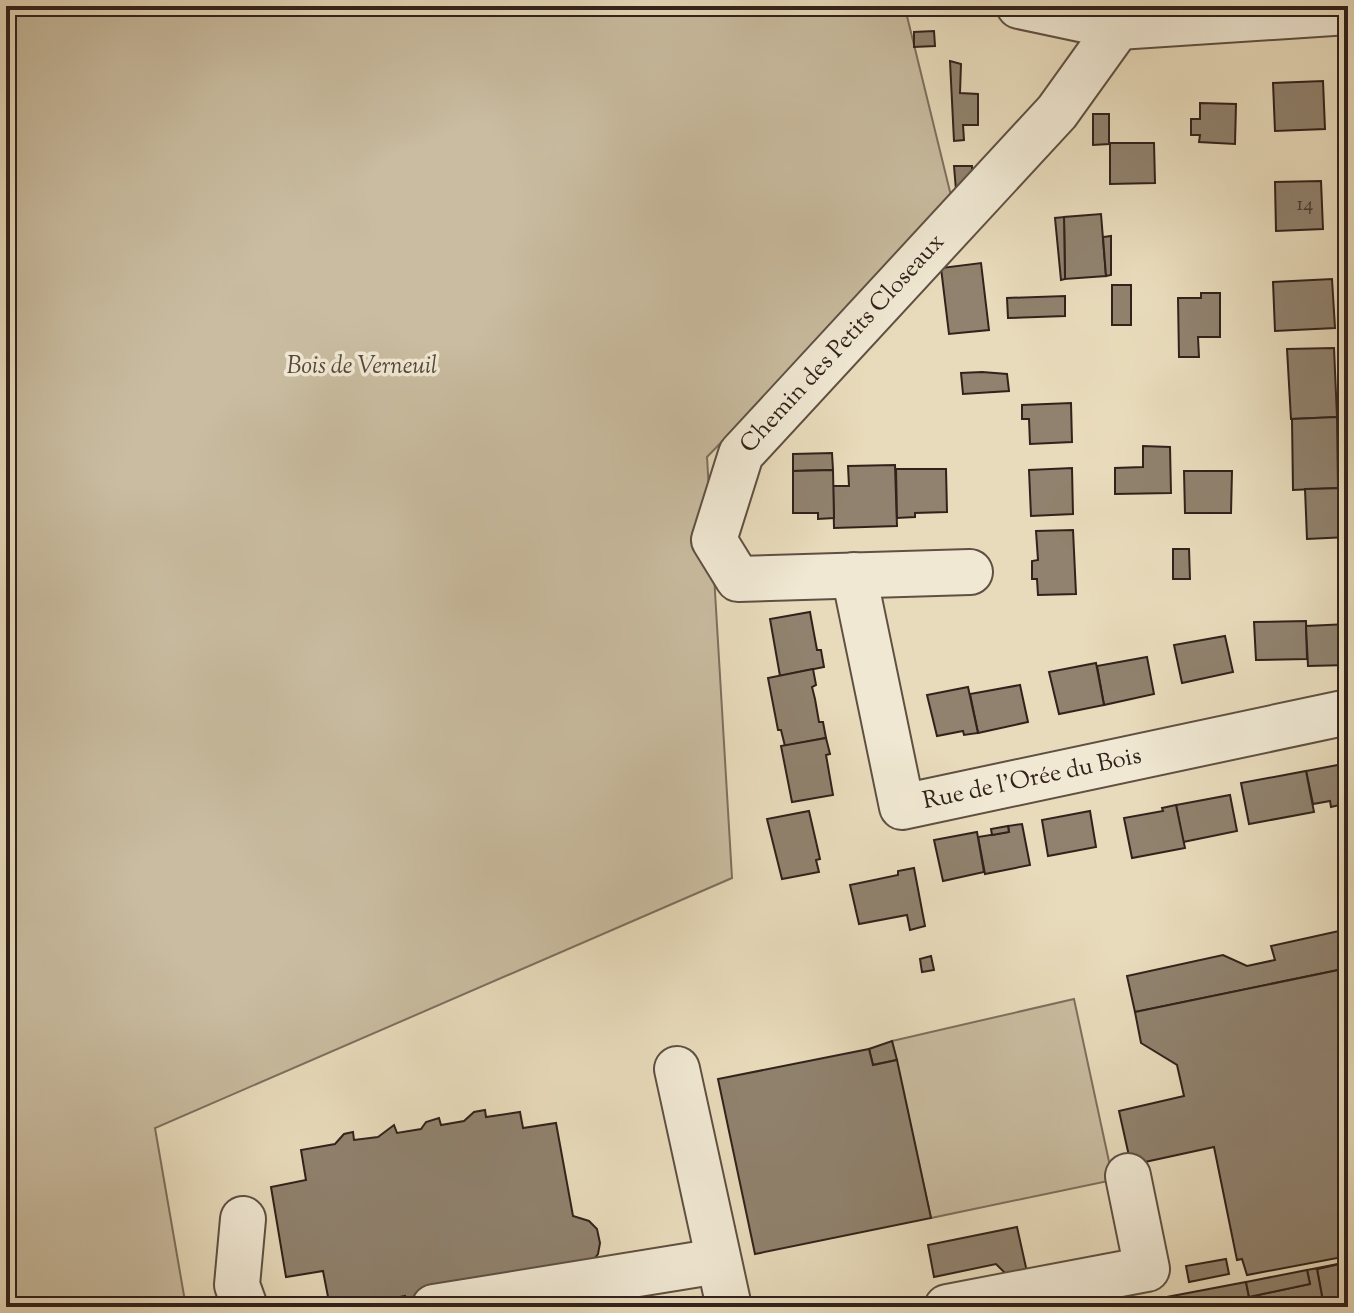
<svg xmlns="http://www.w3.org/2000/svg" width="1354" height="1313" font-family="'Sorts Mill Goudy',serif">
  <rect width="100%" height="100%" fill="#e8dbbb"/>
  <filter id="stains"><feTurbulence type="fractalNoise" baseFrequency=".0025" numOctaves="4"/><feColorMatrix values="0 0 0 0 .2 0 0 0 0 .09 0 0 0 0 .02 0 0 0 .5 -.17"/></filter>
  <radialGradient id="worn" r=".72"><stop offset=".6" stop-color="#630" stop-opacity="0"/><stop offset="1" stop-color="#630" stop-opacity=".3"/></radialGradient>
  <!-- green -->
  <g fill="#c9bca0" stroke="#7d6f5e" stroke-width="2">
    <path d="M6,6H901L905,8L953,204L707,457L732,878L155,1128L186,1307H6Z"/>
    <path d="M1074,999L1113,1180L931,1218L892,1041Z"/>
  </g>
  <!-- building -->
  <g fill="#90826e" stroke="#31221b" stroke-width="2">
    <path d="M934,31L935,46L914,47V32Z"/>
    <path d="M950,61L961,64L960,93L978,94V125H963L964,140L954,141Z"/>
    <path d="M1323,81L1325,129L1275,131L1273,83Z"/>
    <path d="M1200,103L1236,104L1235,144L1199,142L1200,135H1191V119H1200Z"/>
    <path d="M1093,114H1109V144L1093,145Z"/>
    <path d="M1110,143H1154L1155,183L1110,184Z"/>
    <path d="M954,166H972V189L956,190Z"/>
    <path d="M1321,181L1323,229L1276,231L1275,182Z"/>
    <path d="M1101,214L1106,276L1065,279L1064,217Z"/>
    <path d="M1064,217L1065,279L1061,280L1055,218Z"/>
    <path d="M1111,236V275L1106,276L1103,237Z"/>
    <path d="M981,263L989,330L949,334L941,268Z"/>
    <path d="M1332,279L1335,328L1275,331L1273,282Z"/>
    <rect x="1112" y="285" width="19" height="40"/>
    <path d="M1201,293H1220V337H1198L1199,357H1179L1178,298H1201Z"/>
    <path d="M1065,296V316L1008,318L1007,298Z"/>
    <path d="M1334,348L1337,417L1291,419L1287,349Z"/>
    <path d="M982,372L1007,374L1009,391L963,394L961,373Z"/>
    <path d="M1071,403L1072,442L1030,444L1029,419H1022V405Z"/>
    <path d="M1337,417L1338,488L1293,490L1292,419Z"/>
    <path d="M1143,446L1170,447L1171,493L1115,494V468L1143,467Z"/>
    <path d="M832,453L833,470L793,471V454Z"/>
    <path d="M895,465L897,526L834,528L833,486H849L848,466Z"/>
    <path d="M1072,468L1073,514L1031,516L1029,470Z"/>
    <path d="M896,469H946L947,512L915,513V517L897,518Z"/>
    <path d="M833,470L834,518L818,519V513H793V471Z"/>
    <path d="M1184,471H1232L1231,513H1185Z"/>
    <path d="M1345,488L1348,537L1307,539L1305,489Z"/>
    <path d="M1073,530L1076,594L1038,595L1037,579H1032V561L1038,560L1036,531Z"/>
    <path d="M1173,549H1189L1190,579H1173Z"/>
    <path d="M810,612L817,650H821L824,667L780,676L770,619Z"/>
    <path d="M1306,621L1307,659L1256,660L1254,622Z"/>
    <path d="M1348,624V665L1308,666L1306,626Z"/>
    <path d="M1225,636L1233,672L1182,683L1174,645Z"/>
    <path d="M1147,657L1154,694L1104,705L1097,666Z"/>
    <path d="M1096,663L1104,705L1059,714L1049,672Z"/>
    <path d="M813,669L816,685L812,687L815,699L819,722H823L826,738L785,746L781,730H778L768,678Z"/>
    <path d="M1020,685L1028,722L978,733L970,694Z"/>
    <path d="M968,687L978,733L964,735L963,731L937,736L927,695Z"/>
    <path d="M826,738L830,754L826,755L833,795L792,802L781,746Z"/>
    <path d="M1348,763V803L1331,807L1330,801L1313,804L1306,771Z"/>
    <path d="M1306,771L1314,812L1249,824L1241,783Z"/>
    <path d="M1230,795L1237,831L1183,842L1176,805Z"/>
    <path d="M1176,805L1185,848L1132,858L1124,818L1163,811L1162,808Z"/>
    <path d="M809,811L820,859L816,860L819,872L782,879L767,819Z"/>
    <path d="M1090,811L1096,847L1048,856L1042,820Z"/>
    <path d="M1022,824L1030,865L985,874L978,837L1009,832L1008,826Z"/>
    <path d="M1008,826L1009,832L992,835L991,829Z"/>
    <path d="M977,832L984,872L943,881L934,840Z"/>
    <path d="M914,868L925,926L910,930L907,915L859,924L850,885L898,875V871Z"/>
    <path d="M1348,929V968L1135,1012L1127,976L1223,955L1247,966L1275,960L1271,946Z"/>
    <path d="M931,956L934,970L922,972L920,959Z"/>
    <path d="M1348,968V1256L1247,1275L1242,1259L1237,1260L1214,1147L1131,1165L1119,1111L1184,1096L1177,1065L1141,1043L1135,1012Z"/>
    <path d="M892,1041L897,1060L873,1065L869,1049Z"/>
    <path d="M869,1049L873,1065L897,1060L931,1218L755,1254L718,1079Z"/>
    <path d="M485,1110L486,1117L520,1112L523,1128L556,1123L573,1216L589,1221L597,1229L600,1243L598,1254L590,1264L407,1305L405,1296L351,1307H330L323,1271L286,1277L271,1187L306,1180L301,1150L335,1144L344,1134L353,1132L354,1140L378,1137L394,1125L397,1133L421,1129L426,1122L439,1118L441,1125L464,1121L474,1112Z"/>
    <path d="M1017,1227L1027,1272L1008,1276L996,1264L934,1277L928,1245Z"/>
    <path d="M1226,1259L1229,1274L1189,1282L1186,1266Z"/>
    <path d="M1348,1262V1307H1324L1317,1269Z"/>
    <path d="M1348,1262L1317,1269L1324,1307H1114L1246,1282L1249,1297L1310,1284L1307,1270Z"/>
    <path d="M1307,1270L1310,1284L1249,1297L1246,1282Z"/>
  </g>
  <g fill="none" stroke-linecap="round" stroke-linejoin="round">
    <!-- minor casing -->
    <g stroke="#5f5043" stroke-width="48">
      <g id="minor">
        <path d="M1019,6L1118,27L1348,12"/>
        <path id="s1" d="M970,572L738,579L714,540L741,454L1057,112L1118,27"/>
        <path id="s2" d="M854,575L902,807L1348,712"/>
        <path d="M677,1069L729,1307"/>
        <path d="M243,1219L237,1285L245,1307"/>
        <path d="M434,1307L718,1261"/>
        <path d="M947,1307L1147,1269L1128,1176"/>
      </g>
    </g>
    <!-- minor -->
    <use href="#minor" stroke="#f0e8d3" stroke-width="44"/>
  </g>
  <g text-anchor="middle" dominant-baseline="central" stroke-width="7" stroke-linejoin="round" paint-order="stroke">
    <!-- number labels -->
    <g font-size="20" fill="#493a30">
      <text x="1305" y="205">14</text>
    </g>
    <!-- street labels -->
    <g font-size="24" fill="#31221b" stroke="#f0e8d3">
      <text stroke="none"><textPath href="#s1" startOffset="518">Chemin des Petits Closeaux</textPath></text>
      <text stroke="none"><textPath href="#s2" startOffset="370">Rue de l'Orée du Bois</textPath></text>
    </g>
    <!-- park labels -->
    <g font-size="24" font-style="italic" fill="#57483c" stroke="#f0e8d3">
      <text x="362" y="367">Bois de Verneuil</text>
    </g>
  </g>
  <!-- margin -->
  <rect width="1354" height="1313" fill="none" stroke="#e8dbbb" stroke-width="32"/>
  <rect x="8" y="8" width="1338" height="1297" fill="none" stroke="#31221b" stroke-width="4"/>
  <rect x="16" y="16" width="1322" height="1281" fill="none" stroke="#31221b" stroke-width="2"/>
  <rect width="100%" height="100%" filter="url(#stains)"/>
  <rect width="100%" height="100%" fill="url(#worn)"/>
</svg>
